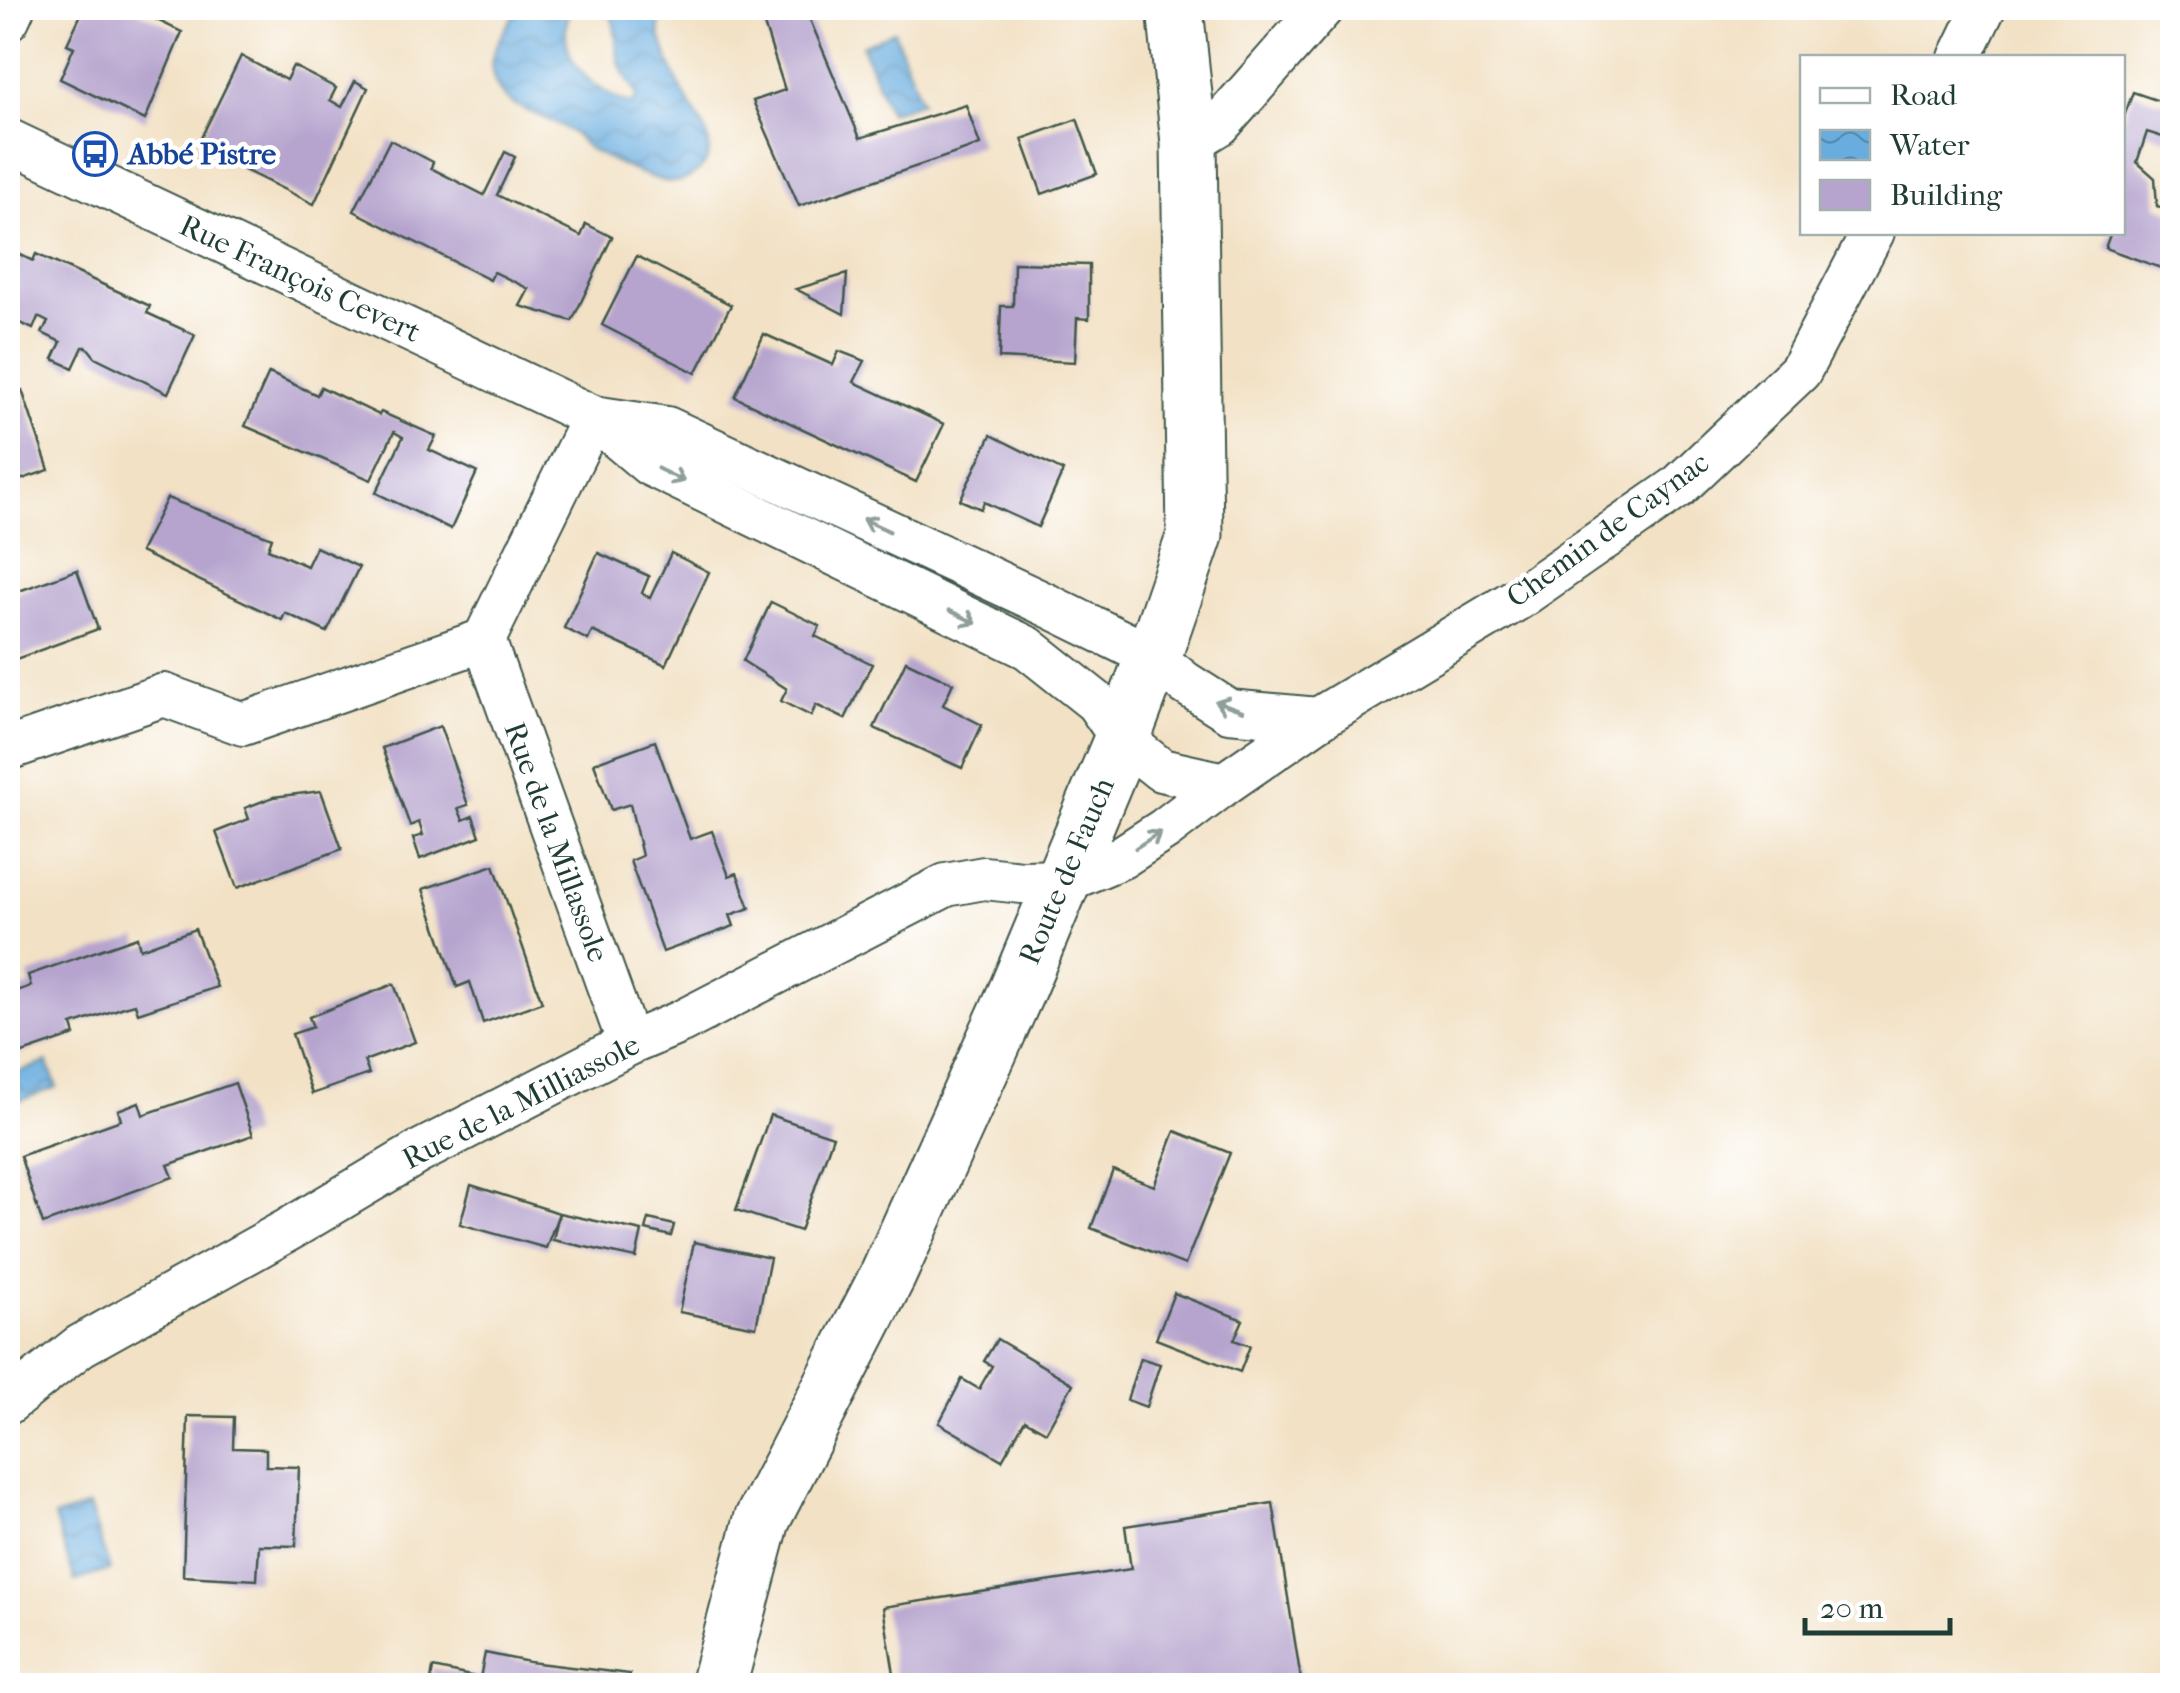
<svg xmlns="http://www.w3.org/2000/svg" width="2180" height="1693" font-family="'IM FELL French Canon',serif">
  <defs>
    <pattern id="water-waves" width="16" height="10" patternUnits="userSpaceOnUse" patternTransform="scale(2.5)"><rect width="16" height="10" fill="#69addf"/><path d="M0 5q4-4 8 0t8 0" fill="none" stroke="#568eb6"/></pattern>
  </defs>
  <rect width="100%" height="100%" fill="#fff"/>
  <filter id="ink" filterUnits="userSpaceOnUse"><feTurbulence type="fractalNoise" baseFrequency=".01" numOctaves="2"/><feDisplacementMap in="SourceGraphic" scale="20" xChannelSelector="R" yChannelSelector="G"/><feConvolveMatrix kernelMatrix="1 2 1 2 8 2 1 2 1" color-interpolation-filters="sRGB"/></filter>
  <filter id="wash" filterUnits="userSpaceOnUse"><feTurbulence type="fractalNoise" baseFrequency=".0048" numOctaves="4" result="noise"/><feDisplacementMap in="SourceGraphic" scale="40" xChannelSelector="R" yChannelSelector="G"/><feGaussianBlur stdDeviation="2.25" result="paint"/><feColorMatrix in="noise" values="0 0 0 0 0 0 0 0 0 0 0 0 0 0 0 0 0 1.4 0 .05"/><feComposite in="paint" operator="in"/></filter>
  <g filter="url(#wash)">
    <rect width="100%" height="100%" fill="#f2e1c4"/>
    <!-- water -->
    <g fill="url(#water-waves)" stroke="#44758a" stroke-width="2.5">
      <path d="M517,8H570C558,44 573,71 604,91C613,97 623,104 633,104L637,96C632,85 624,75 620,65C613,45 620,23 605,8H659C660,17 658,29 661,38C666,56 675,77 684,94C693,113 715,134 708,157C704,170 686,182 673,182C655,182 603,158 588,148C582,144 577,137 571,132C543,111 498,113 492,70C488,48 509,27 517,8Z"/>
      <path d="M894,31L921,102L889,113L862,46Z"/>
      <path d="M47,1062L57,1087L8,1105V1076Z"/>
      <path d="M89,1506L110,1570L75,1581L54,1517Z"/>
    </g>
    <g id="blocks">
      <!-- building -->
      <g fill="#b6a4ce">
        <path d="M84,8H132L182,32L145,120L60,79L74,47L67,44Z"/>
        <path d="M792,8H805L860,138L966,105L980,145L799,206L753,101L785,90L762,18Z"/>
        <path d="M241,56L286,80L293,66L336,88L330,100L342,107L355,81L368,88L314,204L240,168L245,159L201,138Z"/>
        <path d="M2172,84V140L2147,132L2137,162L2155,178L2157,206L2172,211V272L2105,248L2111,232H2122V122L2133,92L2165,103Z"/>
        <path d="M1077,119L1097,174L1042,194L1022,139Z"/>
        <path d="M390,140L433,162L431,168L484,195L505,152L515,157L497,195L581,236L586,224L612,237L572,321L520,306L529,289L494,272L490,280L354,211Z"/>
        <path d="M8,249L33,261L36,254L150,306L147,313L195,335L168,393L95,357L87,347H83L73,368L53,359L61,342L42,333L48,322L38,317L33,329L8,317Z"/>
        <path d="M637,256L731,305L696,373L602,325Z"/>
        <path d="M1014,263L1089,265V319L1077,318L1075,362L999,358L1001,306H1013Z"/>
        <path d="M847,274L844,314L796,289Z"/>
        <path d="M764,334L833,365L839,351L865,361L854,382L944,424L916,482L735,397Z"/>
        <path d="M269,373L317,395L321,387L379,415L381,412L436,436L429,450L477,472L451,529L376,493L403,437L394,432L371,480L245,426Z"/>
        <path d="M22,390L49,470L8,484V395Z"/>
        <path d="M991,435L1063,471L1038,527L984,502L981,509L960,500Z"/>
        <path d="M167,498L272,538L268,549L307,566L316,547L359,567L327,632L285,613L282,620L140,552Z"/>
        <path d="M598,553L649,576L642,593L650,598L671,553L709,572L666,665L592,631L588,640L564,628Z"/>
        <path d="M77,570L98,629L8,662V595Z"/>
        <path d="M771,602L820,626L815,636L872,664L845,719L816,705L811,716L781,701L787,689L743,661Z"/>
        <path d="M906,661L953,683L943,705L982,725L962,768L874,728Z"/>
        <path d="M440,726L468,805L458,808L463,820L473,816L480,836L420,859L413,838L423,835L419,822L410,826L382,748Z"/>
        <path d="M655,741L690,839L712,831L729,876L737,873L750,908L730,915L734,926L663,952L630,861L642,856L630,804L611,810L594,763Z"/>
        <path d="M321,791L342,849L237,888L216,832L249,819L245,808L273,797Z"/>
        <path d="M494,865L542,1002L483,1023L470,982L457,987L423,889Z"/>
        <path d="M195,929L217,987L138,1013L135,1004L124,1007L72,1025L75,1035L8,1058V994L31,986L28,975L137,937L140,949Z"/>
        <path d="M394,984L415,1042L364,1061L369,1074L312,1094L292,1034L313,1027L309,1017Z"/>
        <path d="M235,1083L253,1135L168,1165L173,1177L43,1224L20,1156L121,1120L118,1110L139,1102L143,1115Z"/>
        <path d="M770,1115L833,1136L800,1231L736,1210Z"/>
        <path d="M1175,1131L1230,1153L1185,1265L1091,1228L1113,1170L1154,1186Z"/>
        <path d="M471,1185L559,1213L642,1231L636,1258L553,1240L559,1213L546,1248L460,1224Z"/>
        <path d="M649,1219L674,1225L671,1236L646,1230Z"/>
        <path d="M694,1242L770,1258L756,1327L679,1312Z"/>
        <path d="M1174,1293L1243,1320L1234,1340L1250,1346L1240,1372L1156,1339Z"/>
        <path d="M997,1339L1073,1384L1046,1432L1025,1420L1002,1460L939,1423L962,1379L979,1389L992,1366L984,1361Z"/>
        <path d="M1140,1358L1160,1364L1146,1407L1127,1400Z"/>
        <path d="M188,1416L234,1417L233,1448L266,1449V1466L299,1467L296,1546L259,1545L257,1580L183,1576Z"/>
        <path d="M1273,1503L1302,1686H896L883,1607L1131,1569L1125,1526Z"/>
        <path d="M485,1653L529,1662L630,1674L628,1686H430L433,1668L480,1678Z"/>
      </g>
    </g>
  </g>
  <g filter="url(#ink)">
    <use href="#blocks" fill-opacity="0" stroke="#3f564a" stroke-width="2.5"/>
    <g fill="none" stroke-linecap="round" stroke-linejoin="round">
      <!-- street casing -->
      <g stroke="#3f564a" stroke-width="46">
        <g id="street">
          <path d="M8,19L13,8"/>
          <path d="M1960,58L1984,8"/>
          <path d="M8,140L593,417L649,464L1028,648L1096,702L1122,739L1161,770L1224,784"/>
          <path d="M1189,143L1220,124L1322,8"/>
          <path d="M593,417L667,428L1047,605L1153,657L1185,683L1229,711L1318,719"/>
          <path d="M484,640L629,1044"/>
          <path d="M8,749L164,695L243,724L484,640L593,417"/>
          <path d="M8,1403L80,1346L288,1230L419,1152L629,1044L681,1022L946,885L984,878L1022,882L1065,881L1122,857L1165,829L1224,784L1318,719L1519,598L1678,487L1800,371L1873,232"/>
        </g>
      </g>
      <!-- secondary casing -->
      <g stroke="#3f564a" stroke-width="59">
        <path id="secondary" d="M718,1686L762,1520L888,1275L1017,990L1122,739L1153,657L1195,535L1189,143L1175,8"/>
      </g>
      <!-- street -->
      <use href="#street" stroke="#fff" stroke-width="42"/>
      <!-- secondary -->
      <use href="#secondary" stroke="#fff" stroke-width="55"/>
    </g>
    <!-- one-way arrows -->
    <defs><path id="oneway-shaft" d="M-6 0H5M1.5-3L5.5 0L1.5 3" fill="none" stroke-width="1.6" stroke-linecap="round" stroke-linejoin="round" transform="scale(2.5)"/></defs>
    <g stroke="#8f9e9a">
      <use href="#oneway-shaft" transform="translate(671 475) rotate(26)"/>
      <use href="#oneway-shaft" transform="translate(876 525) rotate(-155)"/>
      <use href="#oneway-shaft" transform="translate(963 617) rotate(26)"/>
      <use href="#oneway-shaft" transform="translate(1229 706) rotate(-160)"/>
      <use href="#oneway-shaft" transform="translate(1148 840) rotate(-33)"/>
    </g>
  </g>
  <!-- icons -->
  <defs>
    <g id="bus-ring" transform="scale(2.25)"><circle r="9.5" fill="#fff" stroke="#1a4fb4" stroke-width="1.5"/><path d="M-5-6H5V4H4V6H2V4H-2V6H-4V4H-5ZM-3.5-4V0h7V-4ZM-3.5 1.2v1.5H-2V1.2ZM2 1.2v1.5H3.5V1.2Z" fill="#1a4fb4"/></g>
  </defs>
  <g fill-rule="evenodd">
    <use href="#bus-ring" x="95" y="154"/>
  </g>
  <g text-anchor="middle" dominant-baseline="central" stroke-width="9" stroke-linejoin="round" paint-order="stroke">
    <!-- transit labels -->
    <g font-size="30" font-weight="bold" fill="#164399" stroke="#fff" text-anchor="start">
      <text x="128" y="154">Abbé Pistre</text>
    </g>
    <!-- street labels -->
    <g font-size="30" fill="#1f3d34" stroke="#fff">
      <text transform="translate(300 279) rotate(25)">Rue François Cevert</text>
      <text transform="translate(1608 530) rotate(-36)">Chemin de Caynac</text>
      <text transform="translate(556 842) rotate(70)">Rue de la Millassole</text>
      <text transform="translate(1067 871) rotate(-67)">Route de Fauch</text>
      <text transform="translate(521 1102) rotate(-27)">Rue de la Milliassole</text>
    </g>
  </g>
  <!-- margin -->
  <rect width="2180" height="1693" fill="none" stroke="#fff" stroke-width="40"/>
  <!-- legend -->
  <rect x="1800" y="55" width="325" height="180" fill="#ffffff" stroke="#a5b1ae" stroke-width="2.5"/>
  <rect x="1820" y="88" width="50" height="15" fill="#ffffff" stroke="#a5b1ae" stroke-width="2.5"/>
  <text x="1890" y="105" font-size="30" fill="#1f3d34">Road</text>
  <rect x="1820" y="130" width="50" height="30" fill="url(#water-waves)" stroke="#a5b1ae" stroke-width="2.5"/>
  <text x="1890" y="155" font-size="30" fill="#1f3d34">Water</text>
  <rect x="1820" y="180" width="50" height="30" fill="#b6a4ce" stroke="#a5b1ae" stroke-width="2.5"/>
  <text x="1890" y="205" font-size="30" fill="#1f3d34">Building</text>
  <!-- scale -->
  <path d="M1805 1618v15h145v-15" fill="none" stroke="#1f3d34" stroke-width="5"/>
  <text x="1820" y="1618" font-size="30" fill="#1f3d34" stroke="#ffffff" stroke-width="8" paint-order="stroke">20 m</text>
</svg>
